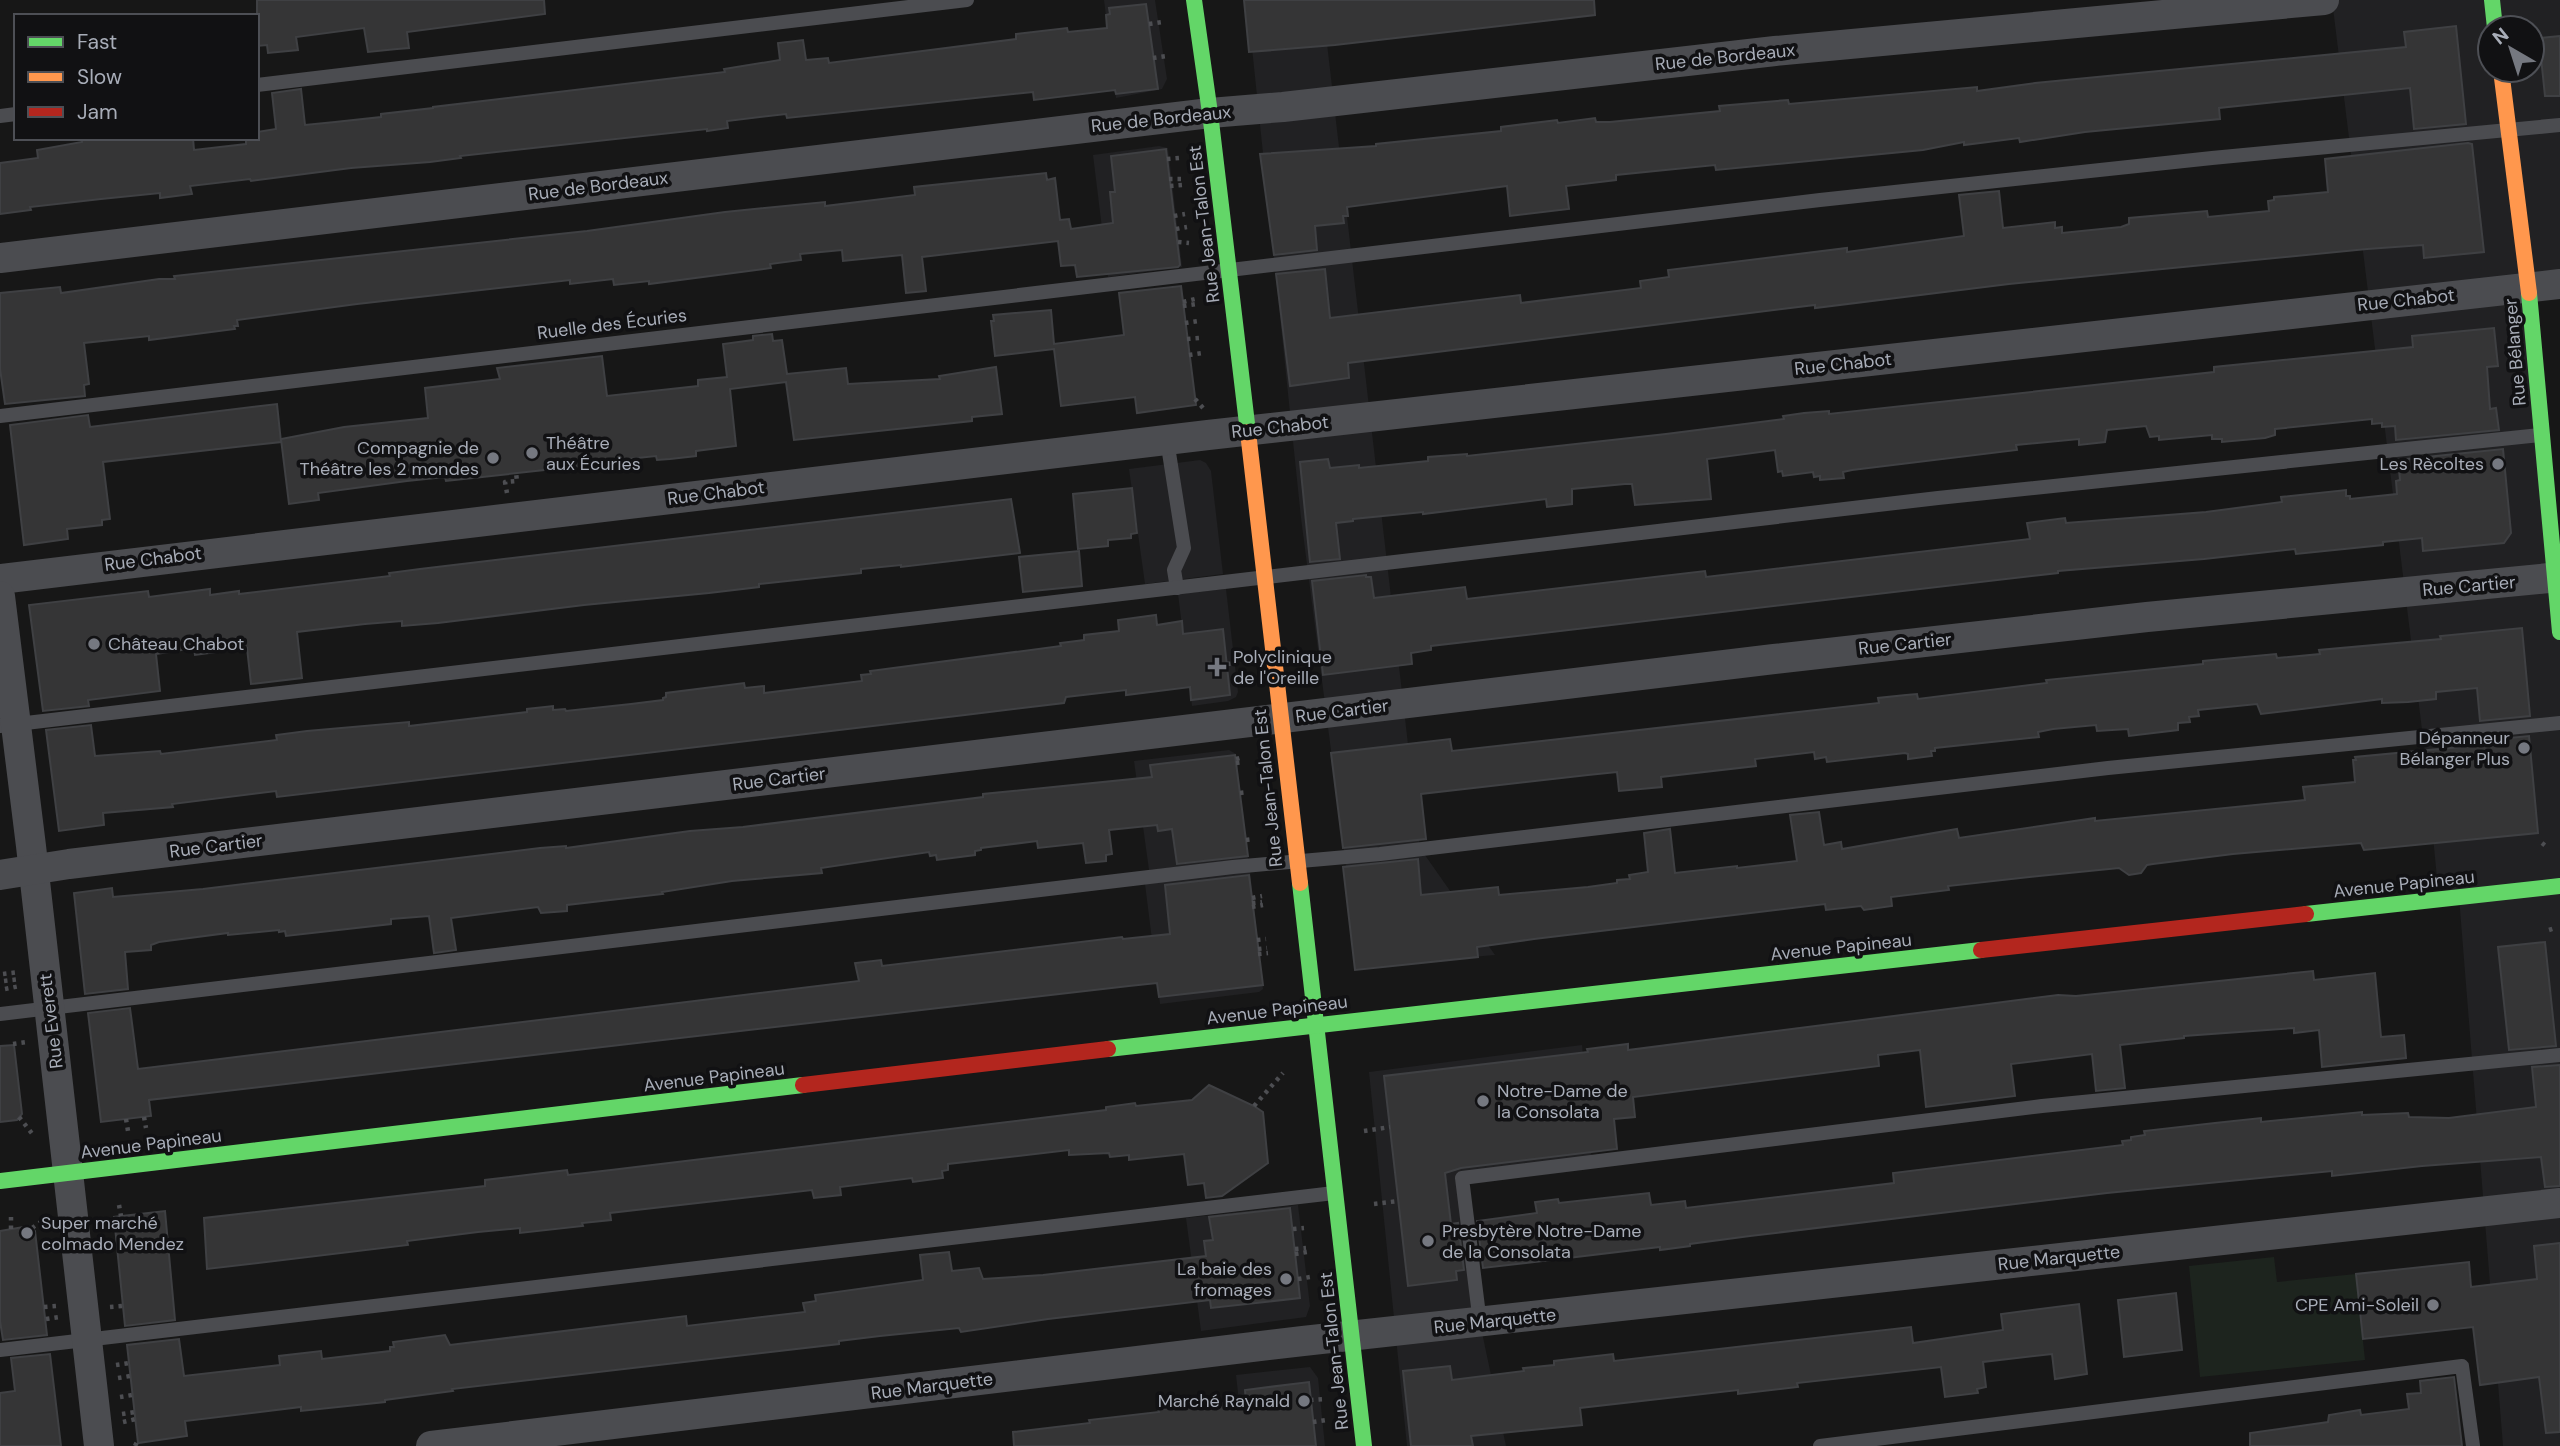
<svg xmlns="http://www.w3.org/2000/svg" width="2560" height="1446" font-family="'DM Sans',sans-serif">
  <rect width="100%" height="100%" fill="#171717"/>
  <!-- built -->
  <g fill="#212123" fill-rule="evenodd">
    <path d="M1104,0H1155L1167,79L1162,89L1116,98Z"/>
    <path d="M1247,0H1322L1420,848L1495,955L1359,967L1301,518Z"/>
    <path d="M2332,0H2560V278L2530,287L2560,619V1446H2503L2459,897L2437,878L2425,754ZM2490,28H2532V70H2490Z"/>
    <path d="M1159,146L1168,148L1182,267L1108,277L1093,155Z"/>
    <path d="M1200,460L1206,463L1211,471L1223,574L1145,584L1129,469Z"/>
    <path d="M1226,589L1238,692L1236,697L1228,701L1192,706L1178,594Z"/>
    <path d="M1229,750L1236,754L1248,859L1149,870L1134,761Z"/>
    <path d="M1250,871L1263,989L1259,992L1160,1004L1145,884Z"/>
    <path d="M1582,1045L1592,1161L1463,1178L1480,1323L1506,1446H1407L1369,1072Z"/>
    <path d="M1298,1205L1310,1306L1306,1317L1201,1331L1186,1218Z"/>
    <path d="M1310,1367L1318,1378L1325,1446H1244L1236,1375Z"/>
  </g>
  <!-- green -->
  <path fill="#1d241e" d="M2274,1257L2277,1282L2356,1274L2365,1360L2200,1377L2189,1266Z"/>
  <!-- building -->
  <g fill="#353536" stroke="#3f4043" stroke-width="2">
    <path d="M257,0H544L545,14L407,32L409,48L397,49L368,52L364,28L296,37L298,50L268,53L267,45L257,46Z"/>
    <path d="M1244,0H1594L1595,15L1335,45L1249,52Z"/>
    <path d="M1146,4L1158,89L1116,94L1115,90L1034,100L1033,92L787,118L786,114L727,121L728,128L707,131V129L460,156L461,158L430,162L351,168L251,181L250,179L190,186L192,194L160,198V193L101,199L30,207L31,210L0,214V163L38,158L37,150L82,142V138H193L194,150L246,144V138H257V132L276,129L272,93L301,89L305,125L335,122L381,117V114L433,108V107L725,72L724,69L780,60L778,43L803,40L806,60L828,58L829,63L1016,39V34L1067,28L1068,32L1107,28L1106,15L1110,14L1109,8Z"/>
    <path d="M2456,26L2466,124L2414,129L2410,88L2219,108L2220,119L2085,132L2020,142L2019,138L1964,145V142L1923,150L1716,170L1715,165L1616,175V180L1566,186L1569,209L1510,216L1507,186L1347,207L1348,216H1343L1344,223L1315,226L1317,250L1274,255L1260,154L1376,146V144L1501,131V127L1557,120L1558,123L1595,118L1596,122H1610L1720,111L1719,106L1788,100L1789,104L1977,87V91L2035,83L2406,47L2404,32Z"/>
    <path d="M2560,36V96H2545L2539,38Z"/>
    <path d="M2468,143L2472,144L2484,252L2424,258L2423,245L2367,249L2009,284L1815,308V305L1348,363L1349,378L1290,386L1276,274L1325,269L1330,318L1520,295L1521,303L1641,288L1640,281L1669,277L1668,270L1847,248V252L1964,236L1959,195L1999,191L2003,228L2055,222V228L2062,227V233L2121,227L2129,224V218L2207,211L2208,217L2269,211L2268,201L2274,200V197L2328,192L2325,159Z"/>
    <path d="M1166,149L1180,265L1178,267L1077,277L1075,265L1061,266L1058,241L922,257L926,291L906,293L902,255L843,261L842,250L800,254L801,260L770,264L771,268L649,284V281L614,285L613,279L570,284V280L357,304L237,320L238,326H234L235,329L149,340V336L84,343L89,384L84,385L85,396L5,404L0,369V293L60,287L61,293L159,279H175L174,276L587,231L725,212L825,202V206L915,195L914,187L1046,173L1047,180L1055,178L1060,220L1069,219L1071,229L1113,223L1110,192H1115L1111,156Z"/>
    <path d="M1181,286L1196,405L1137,413L1135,397L1061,406L1054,349L995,356L991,321H994L993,315L1051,310L1054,344L1124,335L1119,293Z"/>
    <path d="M2494,328L2498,366L2487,367L2490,409L2496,408L2499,430L2396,440L2395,426L2382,427V423L2372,424V419L2275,429V435L2265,438L2222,442V439H2212V435L2159,440V436L2150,437L2146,426L2107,430L2105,442L2079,445V439L2016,445L2017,450L1852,470L1843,472L1844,478L1820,480V476L1814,477L1813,472L1783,476L1782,471L1778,472L1775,450L1707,459L1711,499L1635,505L1632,484H1625L1572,489V504L1547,507L1546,499L1423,514V512L1353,519V521L1336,523L1340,559L1310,562L1300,462L1328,459L1330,468L1359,465V468L1428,461V457L1467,454V456L1666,434L1784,419L1783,416L1804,413L1829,411V414L2214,372V367L2413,347L2412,336Z"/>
    <path d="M772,334L773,341L782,340L787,374L846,368L848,384L940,379L939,376L996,367L1002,414L972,417V421L794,440L786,382L730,389L736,446L696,451V456L670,459L657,460L656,456L599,462V464L446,481L445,477L407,481L318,493L319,500L289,504L281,439L344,427L428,418L425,388L500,379L497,368L602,356L607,396L698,386V380L727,377L723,344L753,340V336Z"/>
    <path d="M277,404L281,442L103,462L110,519L102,520V525L67,529L68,539L24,545L10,425L88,415L90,427Z"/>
    <path d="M2503,449L2511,533L2504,543L2423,551L2422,538L2383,542V545L2296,554L2295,549L2204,559L2058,571V573L1431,646V650L1411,653L1412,664L1323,675L1312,581L1366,575V577H1371L1374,598L1465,587L1467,599L1705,571L1706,577L2030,539L2027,523L2065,518L2066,523L2206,512L2282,502L2281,497L2346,490V496H2350V499L2397,494L2396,481L2400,480L2398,460Z"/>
    <path d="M1132,488L1137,533L1131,534V538L1108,540V546L1078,549L1073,494Z"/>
    <path d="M1011,499L1020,553L901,567V565L861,569V573L759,584V587L709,593L584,605L438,623L402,626V621L365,624L297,632L302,678L251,684L247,648L195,655L194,648L156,654L160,691L88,700L89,706L43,711L29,605L148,591L149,597L210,589V595L239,591V594L390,576L389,573L420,569Z"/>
    <path d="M1079,551L1082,586L1023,592L1019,557Z"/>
    <path d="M1156,615L1157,625L1182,621L1183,634L1223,629L1230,695L1191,700L1190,687L1126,695V690L1066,697L1064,703L965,715L277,797L276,791L172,804L173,807L103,813L104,825L59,831L46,730L91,725L95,756L160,751L161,754L277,740L276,735L307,731L409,722V726L527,712V709L553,706V710L565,709L566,711L631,704L663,700V698L666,697V693L744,683L745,688L764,686V693L862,681L861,675L871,674L870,671L1061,646L1060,643L1084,640V635L1119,631L1118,620Z"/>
    <path d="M2522,628L2530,716L2480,721L2477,688L2436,692V699L2408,702L2382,703V699L2261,714L2257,704L2198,710L2199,716L2189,717L2190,722L2178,723V730L2129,736L2128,729L2097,731L2096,725L2053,729L2038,732L2039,737L1935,748V751H1931L1932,756L1908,759V754L1905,753L1827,762L1826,757L1815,759L1814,752L1755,759L1756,766L1661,777L1662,787L1619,791L1617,772L1588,775L1421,794L1426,839L1343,848L1331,753L1450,739L1452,751L1879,703L1878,698L1906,695L1917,694L1918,699L2047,683L2046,680L2203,664V661L2276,654L2277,658L2320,654L2319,650L2441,639L2440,636Z"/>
    <path d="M2529,736L2538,833L2364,850L2361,843L2233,854L2153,864L2147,865L2141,873L2129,875L2119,868L2039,876L1948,886L1949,890L1891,897L1892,906L1864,910L1861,906L1826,910L1825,904L1534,939L1477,947L1478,957L1355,970L1343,867L1418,859L1421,895L1498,887L1499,895L1588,887L1617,883V880L1630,879L1629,875L1648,872L1644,833L1670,829L1675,873L1737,866V868L1797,861L1790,815L1819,812L1824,845L1841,842L1842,849L1957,829L1959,838L2095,818V821L2305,800L2303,787L2355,782L2353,760H2356L2355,757L2460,747L2459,743Z"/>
    <path d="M1235,755L1248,856L1177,864L1172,829L1158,831L1157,825L1109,830L1112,854L1106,855V861L1086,863L1083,843L1038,848L1037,841L981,848V850L975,851V855L937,860L936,855L930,856L929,852L881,859L821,868L822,873L732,881L662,892L663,894L567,905V911L541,913L538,907L451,918L456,950L434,953L429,916L391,919V924L286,936L285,931L279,932V930L228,935V933L159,942L151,945V950L125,952L128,989L85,994L74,893L112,888L113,897L203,889L540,848L566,846V848L690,831L743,827L983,797V794L1152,777L1150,765Z"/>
    <path d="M1249,875L1263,985L1159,997L1157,983L1129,986L456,1064L149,1100L151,1116L101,1122L88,1013L130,1008L138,1069L220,1059L859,981L855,963L881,960L882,966L1122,937L1123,939L1170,934L1165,885Z"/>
    <path d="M2545,942L2556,1046L2509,1050L2498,947Z"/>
    <path d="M2313,971L2314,980L2375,973L2381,1037L2404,1035L2406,1058L2322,1067L2319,1030L2294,1033V1028L2184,1036V1038L2120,1045L2125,1088L2096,1091L2092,1054L2011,1064L2015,1096L1926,1107L1920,1050L1878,1055L1879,1066L1633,1097L1635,1117L1614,1119L1617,1149L1461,1168L1445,1173L1451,1224L1458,1223L1464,1270L1456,1271L1457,1280L1408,1286L1384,1076L1588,1052L1587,1049L1628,1044V1050L2058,995L2076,996Z"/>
    <path d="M14,1045L22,1114L17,1120L0,1122V1046Z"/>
    <path d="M2560,1065V1186L2545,1187L2541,1157L2422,1166L2332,1176V1171L2107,1193L1750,1236L1690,1244V1246L1660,1250V1247L1483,1268L1477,1221L1537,1213L1535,1202L1558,1199L1559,1203L1649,1193L1651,1205L1685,1201L1686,1208L1894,1183L1893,1173L2123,1145L2122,1141L2131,1140V1137L2145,1135L2144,1131L2215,1123L2261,1118V1122L2362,1112V1115L2408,1113L2409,1117L2449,1118L2536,1107L2532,1067Z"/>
    <path d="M1209,1085L1254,1106L1263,1112L1268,1163L1222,1196L1206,1198L1204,1183L1188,1185L1184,1154L1129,1160V1155L1110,1157L1109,1153L1069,1155V1150L948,1164V1170L942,1171L943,1178L913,1182L912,1178L840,1187L841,1195L814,1198L812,1190L645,1209L610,1213L611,1220L582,1223L583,1226L520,1233V1228L478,1232L407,1241L408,1245L207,1269L204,1218L485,1186V1180L551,1172L567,1170L568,1175L611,1170L1106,1110V1107L1135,1103L1136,1106L1192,1100Z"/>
    <path d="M1290,1208L1300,1298L1211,1308L1210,1300L1048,1319L961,1332L959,1328L880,1336L839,1341V1344L452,1389L453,1391L385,1400V1402L301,1411V1407L185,1421L187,1436L138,1443L127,1345L179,1339L184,1376L280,1365L279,1356L321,1351L322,1359L390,1351V1347H394L393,1342L445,1335L450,1345L686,1316L687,1326L805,1312L803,1303L816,1301L815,1295L923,1280L920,1255L949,1252L952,1271L979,1268L983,1279L1043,1275L1206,1256L1204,1241L1213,1240L1209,1217Z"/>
    <path d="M165,1211L175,1320L125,1326L114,1217Z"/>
    <path d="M29,1226L35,1231L47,1335L3,1340L0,1321V1231Z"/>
    <path d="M2560,1243V1432L2546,1433L2539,1377L2480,1385L2473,1327L2363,1339L2356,1274L2469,1262L2471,1287L2537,1279L2534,1246Z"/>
    <path d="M2176,1293L2182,1350L2124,1357L2118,1300Z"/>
    <path d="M2079,1304L2087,1374L2055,1379L2052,1354L1983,1362L1986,1387L1977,1389L1978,1393L1945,1397L1941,1367L1797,1383L1798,1387L1738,1394V1390L1580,1408L1582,1425L1471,1436L1473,1446H1411L1403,1371L1450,1366L1452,1380L1524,1371L1523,1368L1554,1365V1361L1613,1354L1614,1361L1911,1327L1913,1343L2003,1330L2001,1314Z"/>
    <path d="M50,1354L61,1446H0V1393L15,1391L11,1358Z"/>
    <path d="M2454,1377L2462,1446H2250V1433L2328,1422L2329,1415L2360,1410L2361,1415L2409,1409L2407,1394L2421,1393L2420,1381Z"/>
    <path d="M1309,1382L1316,1446H1014L1013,1432L1090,1423L1089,1420L1159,1412L1158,1409L1246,1401L1245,1390Z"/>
  </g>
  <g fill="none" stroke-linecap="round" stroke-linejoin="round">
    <!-- path -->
    <g stroke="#4d4e52" stroke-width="4.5" stroke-dasharray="3.5 5" stroke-linecap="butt">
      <path d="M1149,24L1162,22"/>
      <path d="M1153,58L1167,56"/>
      <path d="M1167,159L1179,158"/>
      <path d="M1169,179H1182"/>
      <path d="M1170,186L1182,185"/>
      <path d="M1174,216L1185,214"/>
      <path d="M1176,229L1187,227"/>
      <path d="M1178,242L1189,243"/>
      <path d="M1183,302L1195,299"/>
      <path d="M1183,306L1196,304"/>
      <path d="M1185,323L1198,321"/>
      <path d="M1187,339L1200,338"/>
      <path d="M1189,355L1202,353"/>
      <path d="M1195,399L1203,408"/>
      <path d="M507,493L505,482L517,481L516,473"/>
      <path d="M1227,664L1238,663"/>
      <path d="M1236,759L1243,757"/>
      <path d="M1236,763L1244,762"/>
      <path d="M1240,793L1248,792"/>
      <path d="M1246,840L1254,839"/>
      <path d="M2542,843L2547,847"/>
      <path d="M1252,898L1262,896"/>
      <path d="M1252,903L1262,902"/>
      <path d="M1252,907L1263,905"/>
      <path d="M2549,930L2555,928"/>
      <path d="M1257,940L1266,939"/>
      <path d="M1258,949L1267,948"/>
      <path d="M1258,954L1268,953"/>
      <path d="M3,974L19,972"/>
      <path d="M4,981L20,979"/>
      <path d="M5,989L20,986"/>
      <path d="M13,1044L27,1042"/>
      <path d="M1254,1106L1283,1073"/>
      <path d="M19,1117L34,1136"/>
      <path d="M144,1117L146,1128"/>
      <path d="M126,1119L128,1131"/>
      <path d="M1364,1131L1390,1127"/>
      <path d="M1374,1204L1398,1201"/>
      <path d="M119,1205L121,1216"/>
      <path d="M11,1217V1229"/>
      <path d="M32,1228L45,1219"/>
      <path d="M1293,1229L1304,1228"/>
      <path d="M1295,1249L1306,1248"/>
      <path d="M1295,1254L1307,1252"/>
      <path d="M1298,1279L1310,1277"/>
      <path d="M44,1307L57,1306"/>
      <path d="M110,1307L123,1306"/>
      <path d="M46,1319L59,1317"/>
      <path d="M116,1365L129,1363"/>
      <path d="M118,1378L130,1376"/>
      <path d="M120,1397L132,1395"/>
      <path d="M1310,1400L1324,1399"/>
      <path d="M122,1414L135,1412"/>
      <path d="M123,1422L136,1419"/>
      <path d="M1313,1422L1326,1420"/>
      <path d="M135,1446L138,1440"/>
    </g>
    <!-- lane -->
    <g stroke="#4b4c50" stroke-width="14">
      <path d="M257,85L967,0"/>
      <path d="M0,116L16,114"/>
      <path d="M0,416L1820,200L2212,158L2560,125"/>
      <path d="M1167,440L1184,548L1174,570L1177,588"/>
      <path d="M0,726L1938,498L2540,435"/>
      <path d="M0,1014L1233,867L1380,854L2108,768L2560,723"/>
      <path d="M1480,1323L1462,1178L2042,1106L2560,1055"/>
      <path d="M0,1350L1334,1193"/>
      <path d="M1820,1446L2462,1366L2473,1446"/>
    </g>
    <!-- street -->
    <g stroke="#4b4c50" stroke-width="30">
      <path d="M0,258L1210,113L1283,107L1775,51L2324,0"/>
      <path d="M0,579L1208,435L2560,284"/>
      <path d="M0,596L31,846L99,1446"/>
      <path d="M0,875L69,864L1774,659L2147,617L2560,577"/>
      <path d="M431,1446L1303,1341L2560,1203"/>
    </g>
    <!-- fast -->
    <g stroke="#63d668" stroke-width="16">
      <path d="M1194,0L1210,113L1248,432"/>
      <path d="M2492,0L2495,28"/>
      <path d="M2529,293L2560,632"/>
      <path d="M1300,883L1364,1446"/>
      <path d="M2306,914L2560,886"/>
      <path d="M1108,1049L1981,950"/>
      <path d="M0,1181L803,1085"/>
    </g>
    <!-- slow -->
    <g stroke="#ff974d" stroke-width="16">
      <path d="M2501,70L2529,293"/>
      <path d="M1248,432L1300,883"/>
    </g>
    <!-- jam -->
    <g stroke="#b3261e" stroke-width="16">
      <path d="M1981,950L2306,914"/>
      <path d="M803,1085L1108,1049"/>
    </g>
  </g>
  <!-- markers -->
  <g fill="#757880" stroke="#111113" stroke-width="2.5">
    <circle cx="532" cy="453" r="7"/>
    <circle cx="493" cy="458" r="7"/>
    <circle cx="2498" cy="464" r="7"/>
    <circle cx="94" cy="644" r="7"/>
    <path d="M1213.5 656.5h7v7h7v7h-7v7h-7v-7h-7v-7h7z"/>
    <circle cx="2524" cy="748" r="7"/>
    <circle cx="1483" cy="1101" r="7"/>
    <circle cx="27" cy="1233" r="7"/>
    <circle cx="1428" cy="1241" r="7"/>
    <circle cx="1286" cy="1279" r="7"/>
    <circle cx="2433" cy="1305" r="7"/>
    <circle cx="1304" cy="1401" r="7"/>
  </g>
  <g text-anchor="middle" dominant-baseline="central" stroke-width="7" stroke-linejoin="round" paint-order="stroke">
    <!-- street labels -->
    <g font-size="18" fill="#a8adb8" stroke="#111113">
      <text transform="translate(1725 57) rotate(-6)">Rue de Bordeaux</text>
      <text transform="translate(1161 119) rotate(-6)">Rue de Bordeaux</text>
      <text transform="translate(598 186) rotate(-7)">Rue de Bordeaux</text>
      <text transform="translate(1204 224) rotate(-97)">Rue Jean-Talon Est</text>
      <text transform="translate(2406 300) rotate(-6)">Rue Chabot</text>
      <text transform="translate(612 324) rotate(-7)">Ruelle des Écuries</text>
      <text transform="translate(2515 352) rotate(-95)">Rue Bélanger</text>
      <text transform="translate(1843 364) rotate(-6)">Rue Chabot</text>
      <text transform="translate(1280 427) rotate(-6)">Rue Chabot</text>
      <text transform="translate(716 493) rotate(-7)">Rue Chabot</text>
      <text transform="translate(153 559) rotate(-7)">Rue Chabot</text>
      <text transform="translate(2469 586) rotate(-5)">Rue Cartier</text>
      <text transform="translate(1905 644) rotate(-6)">Rue Cartier</text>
      <text transform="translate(1342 711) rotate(-7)">Rue Cartier</text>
      <text transform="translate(779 779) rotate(-7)">Rue Cartier</text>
      <text transform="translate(1268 788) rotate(-96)">Rue Jean-Talon Est</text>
      <text transform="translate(216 846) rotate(-7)">Rue Cartier</text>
      <text transform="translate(2404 884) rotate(-6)">Avenue Papineau</text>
      <text transform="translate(1841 947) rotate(-6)">Avenue Papineau</text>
      <text transform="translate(1277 1010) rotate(-7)">Avenue Papineau</text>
      <text transform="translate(51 1021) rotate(-97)">Rue Everett</text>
      <text transform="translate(714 1077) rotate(-7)">Avenue Papineau</text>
      <text transform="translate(151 1144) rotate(-7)">Avenue Papineau</text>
      <text transform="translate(2059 1258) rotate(-6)">Rue Marquette</text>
      <text transform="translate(1495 1321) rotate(-6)">Rue Marquette</text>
      <text transform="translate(1334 1351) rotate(-96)">Rue Jean-Talon Est</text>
      <text transform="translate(932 1386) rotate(-7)">Rue Marquette</text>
    </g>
    <!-- poi labels -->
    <g font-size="18" fill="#a8adb8" stroke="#111113" text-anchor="start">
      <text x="546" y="443">Théâtre<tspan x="546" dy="21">aux Écuries</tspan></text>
      <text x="479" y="448" text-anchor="end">Compagnie de<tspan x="479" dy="21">Théâtre les 2 mondes</tspan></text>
      <text x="2484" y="464" text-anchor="end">Les Rècoltes</text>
      <text x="108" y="644">Château Chabot</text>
      <text x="1233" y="657">Polyclinique<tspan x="1233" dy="21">de l'Oreille</tspan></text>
      <text x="2510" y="738" text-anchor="end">Dépanneur<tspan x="2510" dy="21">Bélanger Plus</tspan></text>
      <text x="1497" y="1091">Notre-Dame de<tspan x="1497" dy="21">la Consolata</tspan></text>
      <text x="41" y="1223">Super marché<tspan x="41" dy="21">colmado Mendez</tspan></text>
      <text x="1442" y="1231">Presbytère Notre-Dame<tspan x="1442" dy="21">de la Consolata</tspan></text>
      <text x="1272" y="1269" text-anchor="end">La baie des<tspan x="1272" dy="21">fromages</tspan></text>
      <text x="2419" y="1305" text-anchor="end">CPE Ami-Soleil</text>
      <text x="1290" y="1401" text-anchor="end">Marché Raynald</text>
    </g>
  </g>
  <!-- legend -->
  <rect x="14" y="14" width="245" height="126" fill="#111113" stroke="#4d4f55" stroke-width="2"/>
  <rect x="28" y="37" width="35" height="10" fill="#63d668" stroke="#4d4f55" stroke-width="2"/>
  <text x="77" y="49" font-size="21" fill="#a8adb8">Fast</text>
  <rect x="28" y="72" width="35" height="10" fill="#ff974d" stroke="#4d4f55" stroke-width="2"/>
  <text x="77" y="84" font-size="21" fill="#a8adb8">Slow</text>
  <rect x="28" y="107" width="35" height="10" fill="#b3261e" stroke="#4d4f55" stroke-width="2"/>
  <text x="77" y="119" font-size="21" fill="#a8adb8">Jam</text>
  <!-- north arrow -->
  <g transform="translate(2511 49) rotate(321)"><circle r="33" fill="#111113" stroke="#4d4f55" stroke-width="2"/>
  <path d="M0-5L12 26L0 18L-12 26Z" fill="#757880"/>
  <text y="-10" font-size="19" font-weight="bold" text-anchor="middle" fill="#a8adb8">N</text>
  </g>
</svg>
